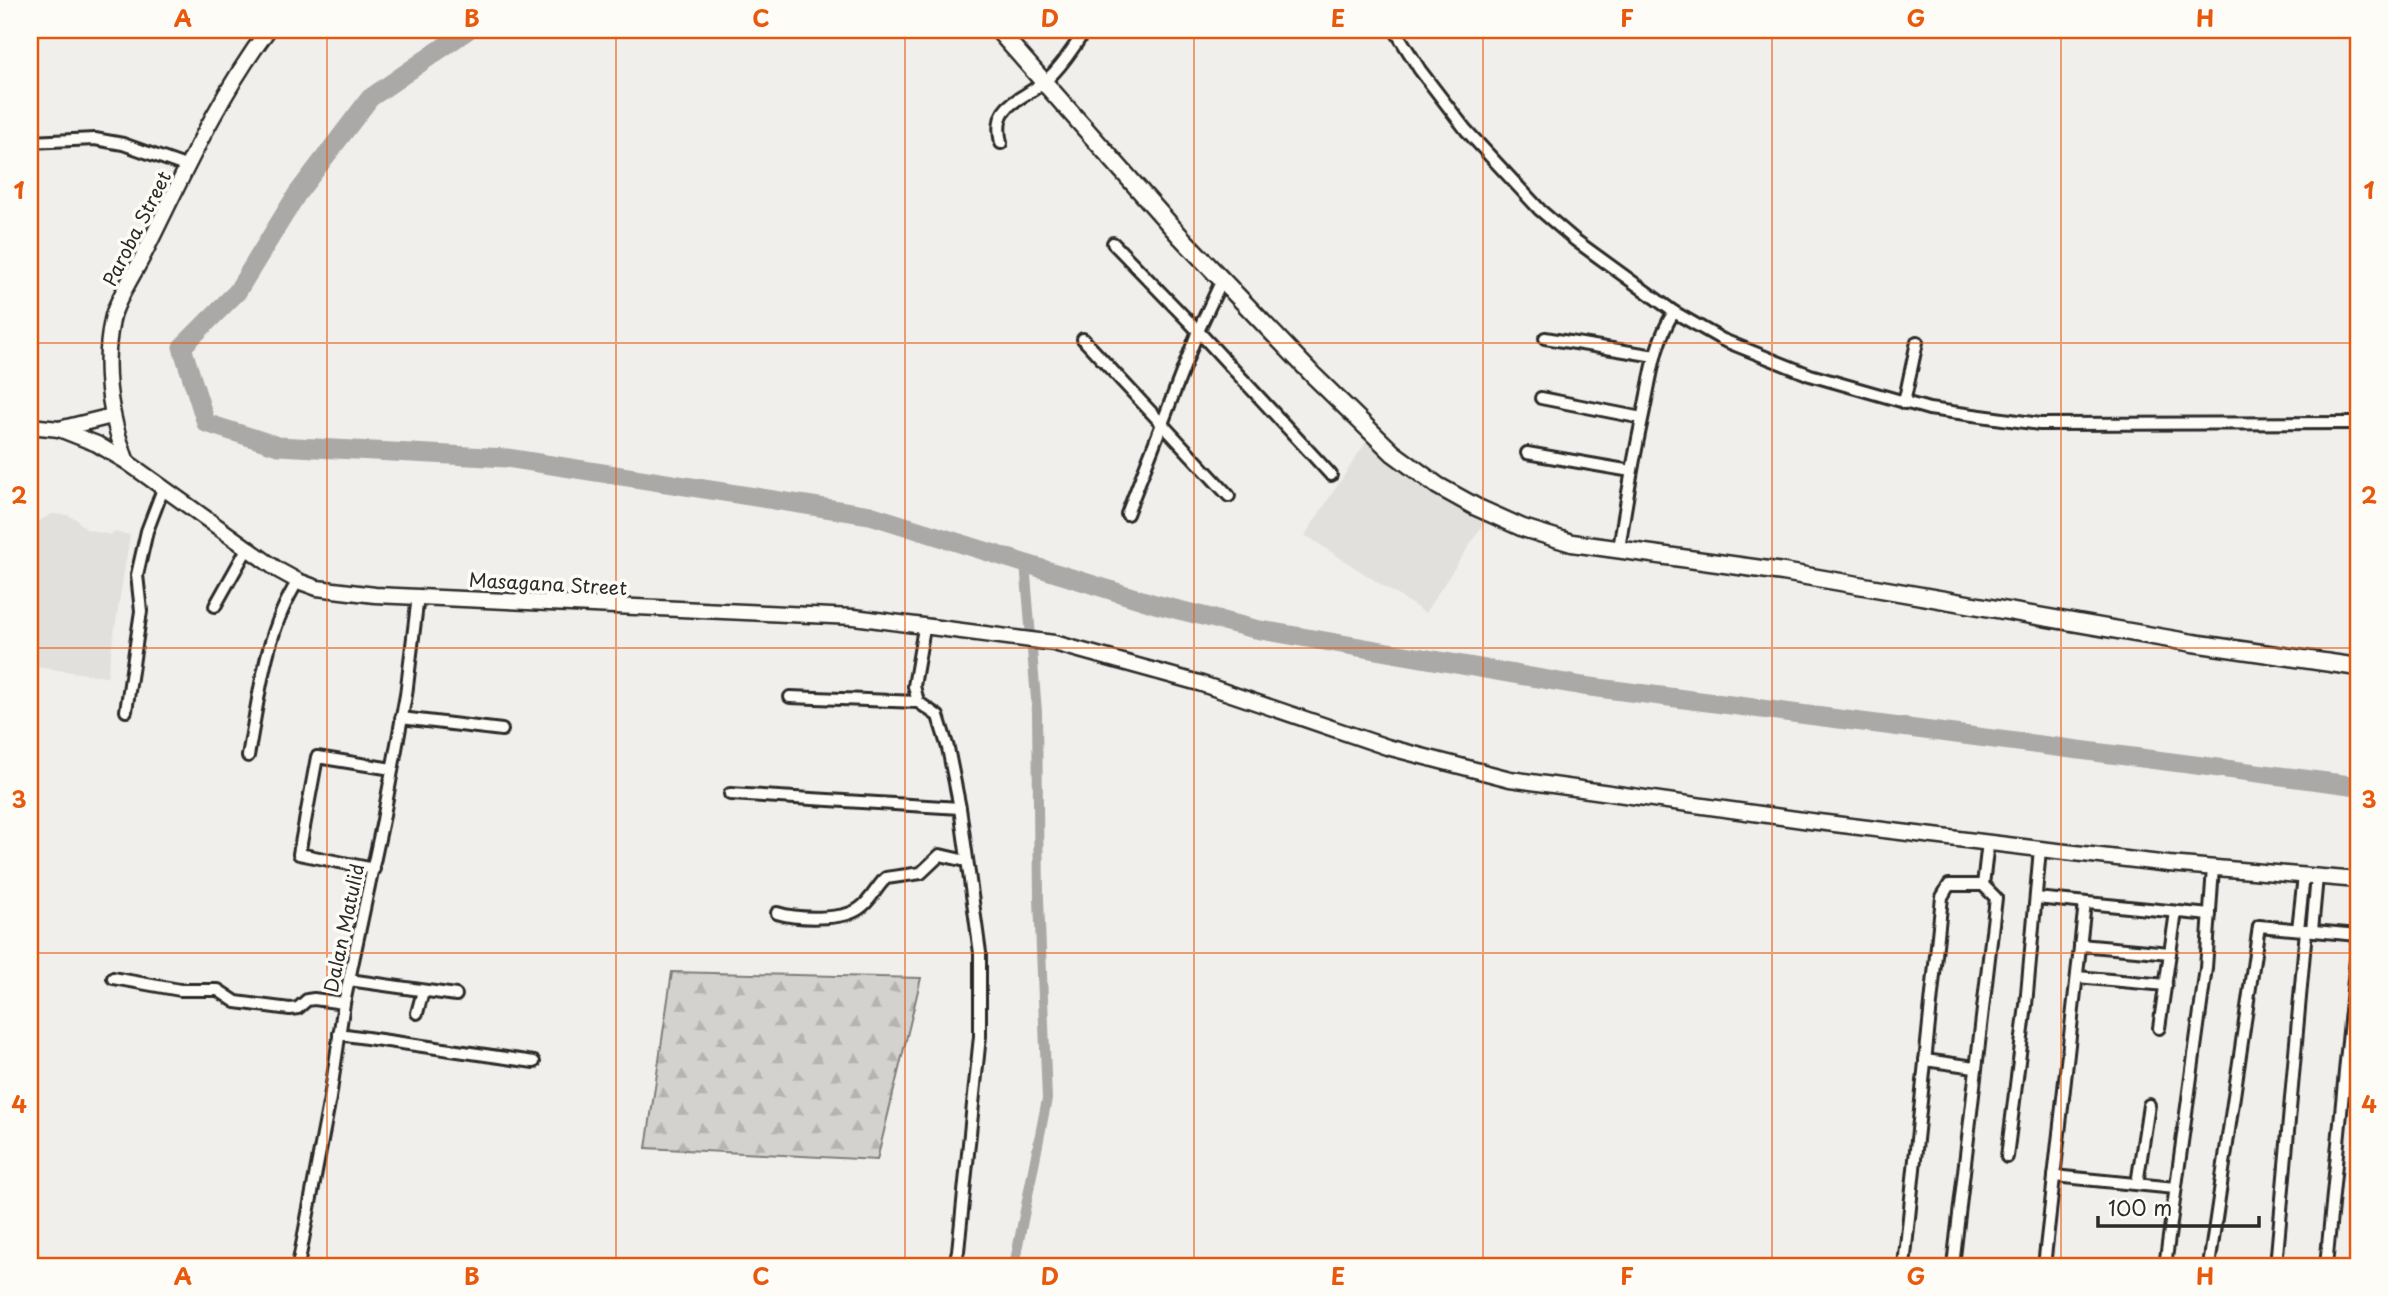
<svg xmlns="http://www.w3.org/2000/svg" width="2388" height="1296" font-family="'Playpen Sans',sans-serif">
  <defs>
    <pattern id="forest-firs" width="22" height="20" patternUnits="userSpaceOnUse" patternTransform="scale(1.75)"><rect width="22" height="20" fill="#d3d2cf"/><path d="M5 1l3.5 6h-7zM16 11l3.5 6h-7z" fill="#b5b4b2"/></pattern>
  </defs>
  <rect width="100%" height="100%" fill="#f0efeb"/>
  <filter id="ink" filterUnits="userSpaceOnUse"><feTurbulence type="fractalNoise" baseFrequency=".0143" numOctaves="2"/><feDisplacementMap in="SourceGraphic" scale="14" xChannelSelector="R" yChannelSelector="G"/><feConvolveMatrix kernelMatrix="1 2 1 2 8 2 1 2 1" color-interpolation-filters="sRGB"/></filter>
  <g filter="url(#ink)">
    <!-- built -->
    <g fill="#e1e0dc">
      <path d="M1366,442L1486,520L1425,613L1305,535Z"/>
      <path d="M52,514L68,515L76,519L86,529L110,535L114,532L130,535L107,677L30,666V526Z"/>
    </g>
    <!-- forest -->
    <path fill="url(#forest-firs)" stroke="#7f7e7d" stroke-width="2" d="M672,972L921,978L877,1160L646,1148Z"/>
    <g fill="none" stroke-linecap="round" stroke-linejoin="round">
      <!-- canal -->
      <path stroke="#aaa9a7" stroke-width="10" d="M1014,1266L1047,1099L1039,899L1037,712L1025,563"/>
      <!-- river -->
      <path stroke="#aaa9a7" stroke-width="19" d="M468,30L370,98L297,194L237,292L182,347L206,423L278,446L507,458L870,515L1155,604L1255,629L1583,686L2358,786"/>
      <!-- minor casing -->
      <g stroke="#2b2b2b" stroke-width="16">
        <g id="minor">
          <path d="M1395,30L1420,70L1466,130L1540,210L1575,240L1674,312L1723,340L1810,375L1929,409L2040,424L2358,423"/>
          <path d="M30,142L95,139L123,144L188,167"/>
          <path d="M1001,143C992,103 1018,103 1044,82C1058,71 1076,45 1085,30"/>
          <path d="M1113,243L1198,331L1331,475"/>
          <path d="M1545,338L1655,356"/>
          <path d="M1083,339L1229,496"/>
          <path d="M1541,398L1642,418"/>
          <path d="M1904,403L1917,342"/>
          <path d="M1527,453L1631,471"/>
          <path d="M1127,514L1198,331L1222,280"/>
          <path d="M1619,549C1626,502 1634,456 1644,410C1651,376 1655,341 1674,312"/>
          <path d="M215,606L247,549"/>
          <path d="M924,628L914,686L918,702L938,716L948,748L960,808L980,953V1036L958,1251L954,1266"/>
          <path d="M790,697L918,702"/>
          <path d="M126,711L141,611L137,575L147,531L163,489"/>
          <path d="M401,718L502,730"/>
          <path d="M248,756C259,697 265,632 298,581"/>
          <path d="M730,794L960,808"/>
          <path d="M374,869L299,854L317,757L392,769"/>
          <path d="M1983,885L1988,842"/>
          <path d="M2036,898L2210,915"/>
          <path d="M777,913C796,919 843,921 860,908C871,901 876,887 886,878L921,873L940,855L966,861"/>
          <path d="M2298,929L2304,876"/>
          <path d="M2312,930L2317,877"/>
          <path d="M2080,945L2170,953"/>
          <path d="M2077,977L2166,985"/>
          <path d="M113,978L180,990H218L236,1002L290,1009L298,1008L307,1000L314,999L344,1003"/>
          <path d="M349,980L456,995"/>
          <path d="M417,1013L423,991"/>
          <path d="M2159,1028L2176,912"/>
          <path d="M339,1034L534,1062"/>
          <path d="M1925,1060L1975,1067"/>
          <path d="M2007,1157L2026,1005L2040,849"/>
          <path d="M2054,1176L2175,1188"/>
          <path d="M2137,1184L2149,1105"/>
          <path d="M298,1266L330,1098L344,1003L383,820L406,695L418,596"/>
          <path d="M1904,1266L1942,897L1949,885H1983L1996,898L1953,1266"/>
          <path d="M2044,1266L2085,903"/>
          <path d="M2165,1266L2206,968L2213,868"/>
          <path d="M2209,1266L2259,926L2358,935"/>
          <path d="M2276,1266L2306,930"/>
          <path d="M2326,1266L2358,939"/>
        </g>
      </g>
      <!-- tertiary casing -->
      <g stroke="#2b2b2b" stroke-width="19">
        <g id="tertiary">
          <path d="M30,426L59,429L112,416"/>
          <path d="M59,429L97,444L127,462L278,570L298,581L317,588L375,595L854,617L1054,643L1199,683L1387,747L1510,779L1810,821L2040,849L2169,864L2358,880"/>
          <path d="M127,462C110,417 102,368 112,320C115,302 136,271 144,254C182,178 217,98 268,30"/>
        </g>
      </g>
      <!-- secondary casing -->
      <g stroke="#2b2b2b" stroke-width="21">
        <path id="secondary" d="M998,30L1180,236L1314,376L1393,453L1438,486L1476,507L1523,528L1572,543L1783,572L2193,643L2358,667"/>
      </g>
      <!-- minor -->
      <use href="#minor" stroke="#fdfcf7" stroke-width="10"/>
      <!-- tertiary -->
      <use href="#tertiary" stroke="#fdfcf7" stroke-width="14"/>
      <!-- secondary -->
      <use href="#secondary" stroke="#fdfcf7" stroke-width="16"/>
    </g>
  </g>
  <!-- grid -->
  <path fill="none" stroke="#e8590c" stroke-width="2" stroke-opacity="0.55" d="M327,30V1266M616,30V1266M905,30V1266M1194,30V1266M1483,30V1266M1772,30V1266M2061,30V1266M30,343H2358M30,648H2358M30,953H2358"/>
  <g text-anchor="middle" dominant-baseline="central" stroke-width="7" stroke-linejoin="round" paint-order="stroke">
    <!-- street labels -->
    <g font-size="19" fill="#2b2b2b" stroke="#fdfcf7">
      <text transform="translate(136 228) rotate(-63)">Paroba Street</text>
      <text transform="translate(548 583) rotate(3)">Masagana Street</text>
      <text transform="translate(343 928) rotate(-78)">Dalan Matulid</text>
    </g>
  </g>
  <!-- margin -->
  <rect width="2388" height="1296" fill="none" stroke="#fdfcf7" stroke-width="77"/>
  <!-- scale -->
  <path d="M2098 1216v10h161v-10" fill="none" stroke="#2b2b2b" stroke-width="3.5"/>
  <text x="2108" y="1216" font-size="21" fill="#2b2b2b" stroke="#fdfcf7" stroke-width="5" paint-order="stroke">100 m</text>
  <rect x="38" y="38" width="2312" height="1220" fill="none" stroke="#e8590c" stroke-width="2.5"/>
  <g font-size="23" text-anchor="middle" font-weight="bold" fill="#e8590c">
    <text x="183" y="27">A</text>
    <text x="472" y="27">B</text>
    <text x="761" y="27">C</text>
    <text x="1050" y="27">D</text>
    <text x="1338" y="27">E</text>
    <text x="1627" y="27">F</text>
    <text x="1916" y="27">G</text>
    <text x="2205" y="27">H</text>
    <text x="19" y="199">1</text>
    <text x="2369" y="199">1</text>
    <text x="19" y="504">2</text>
    <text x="2369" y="504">2</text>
    <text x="19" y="808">3</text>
    <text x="2369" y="808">3</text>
    <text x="19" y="1113">4</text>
    <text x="2369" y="1113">4</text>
    <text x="183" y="1285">A</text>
    <text x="472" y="1285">B</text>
    <text x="761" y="1285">C</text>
    <text x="1050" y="1285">D</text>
    <text x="1338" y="1285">E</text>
    <text x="1627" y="1285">F</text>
    <text x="1916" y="1285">G</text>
    <text x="2205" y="1285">H</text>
  </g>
</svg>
